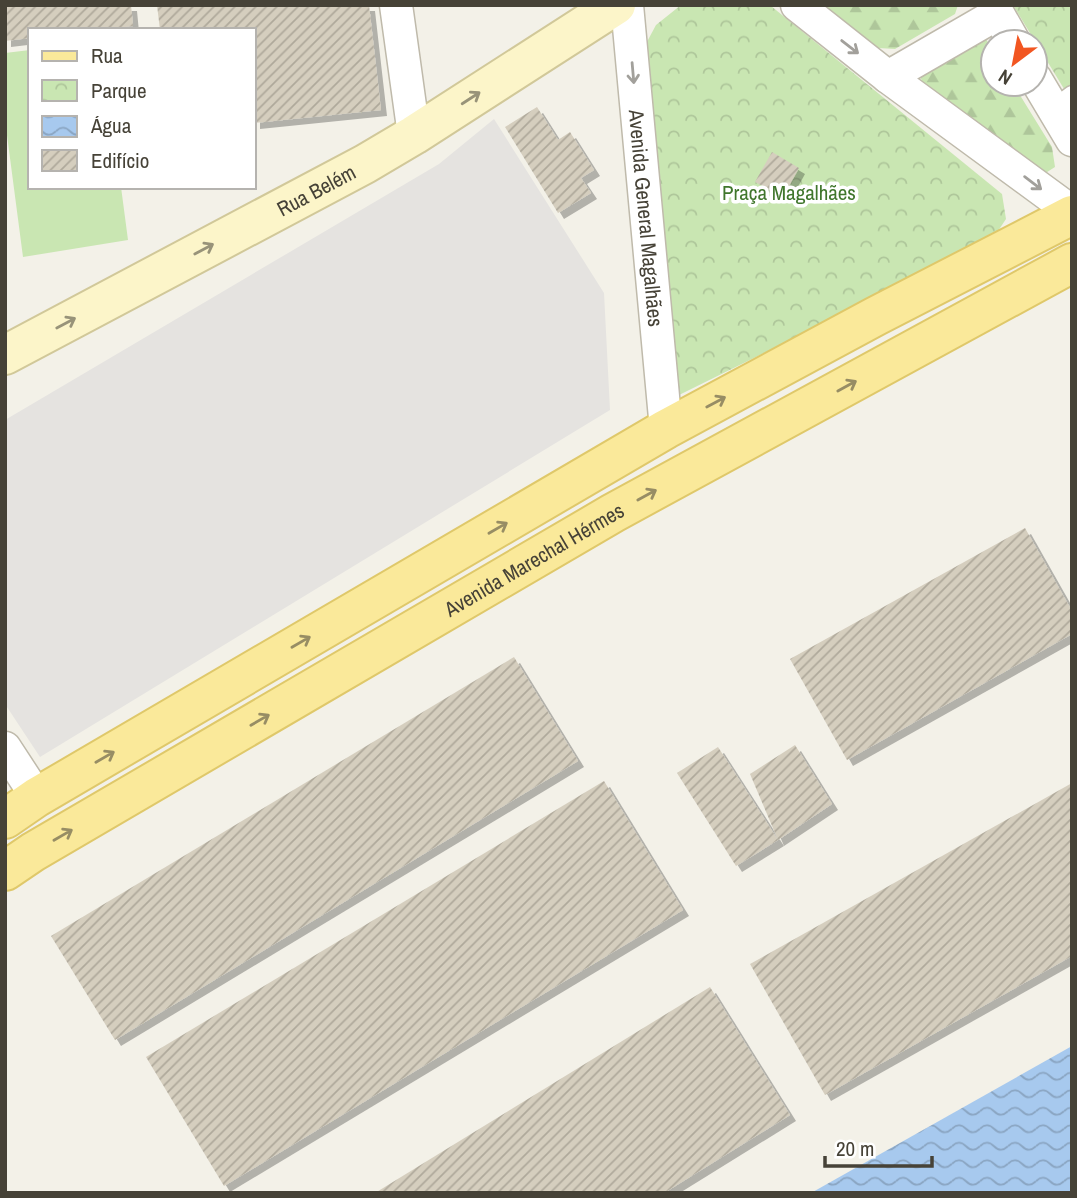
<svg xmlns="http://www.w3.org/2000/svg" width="1077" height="1198" font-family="'Archivo Narrow',sans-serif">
  <defs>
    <pattern id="forest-firs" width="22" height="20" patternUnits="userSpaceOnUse" patternTransform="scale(1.75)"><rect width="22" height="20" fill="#c9e6b2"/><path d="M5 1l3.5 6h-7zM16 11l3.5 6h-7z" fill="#aec69a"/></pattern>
    <pattern id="park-crowns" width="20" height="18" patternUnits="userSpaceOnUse" patternTransform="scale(1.75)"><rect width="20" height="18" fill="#c9e6b2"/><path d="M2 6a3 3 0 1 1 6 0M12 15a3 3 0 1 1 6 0" fill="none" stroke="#aec69a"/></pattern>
    <pattern id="water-waves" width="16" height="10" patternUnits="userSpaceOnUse" patternTransform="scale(1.75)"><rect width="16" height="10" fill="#a7c9ee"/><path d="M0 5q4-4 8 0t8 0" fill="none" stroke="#8aa5c2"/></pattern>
    <pattern id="building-hatch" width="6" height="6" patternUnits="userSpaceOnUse" patternTransform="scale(1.75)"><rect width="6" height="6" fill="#d5cebe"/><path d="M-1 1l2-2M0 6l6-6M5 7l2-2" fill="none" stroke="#afa99b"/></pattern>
    <filter id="shadow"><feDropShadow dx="6" dy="6" stdDeviation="0" flood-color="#0004"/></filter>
  </defs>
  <rect width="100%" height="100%" fill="#f3f1e8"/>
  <!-- grass -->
  <path fill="#c9e6b2" d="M30,50V187H121L128,240L23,257L5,120V53Z"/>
  <!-- forest -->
  <g fill="url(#forest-firs)">
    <path d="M821,5H958L955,14L895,49L878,48Z"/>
    <path d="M974,38L986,39L993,51V84H1013L1052,147L1055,167L1044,174L923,84L920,76Z"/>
  </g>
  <!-- park -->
  <g fill="url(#park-crowns)">
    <path d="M681,5L771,6L1002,194L1006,219L992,240L673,398L641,53L656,25Z"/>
    <path d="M1013,5H1072V102Z"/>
  </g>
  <!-- parking -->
  <path fill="#e5e3e0" d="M494,119L604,293L610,410L40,757L5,704V420L439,164Z"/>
  <!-- water -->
  <path fill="url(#water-waves)" d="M1072,1046V1193H811Z"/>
  <!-- building -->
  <g fill="url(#building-hatch)" filter="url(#shadow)">
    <path d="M5,5H131L133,26L100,30H30V38L5,41Z"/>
    <path d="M157,5H369L381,110L254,123V30H160Z"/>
    <path d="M537,107L558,140L570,132L594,170L581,178L591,193L558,213L505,127Z"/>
    <path d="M772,152L799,168L783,197L755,182Z"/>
    <path d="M1025,528L1072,611V634L847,760L790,659Z"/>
    <path d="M514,657L578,761L115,1040L51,936Z"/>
    <path d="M795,745L832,804L778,840L750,774Z"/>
    <path d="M718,747L778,840L736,866L677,773Z"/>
    <path d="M604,781L683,910L224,1186L146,1057Z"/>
    <path d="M1072,783V956L825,1095L750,964Z"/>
    <path d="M710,987L790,1115L664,1193H375Z"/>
  </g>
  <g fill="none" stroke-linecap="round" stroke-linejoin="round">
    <!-- lane casing -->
    <g stroke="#bfbaab" stroke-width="19">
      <path id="lane" d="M1053,108L1072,94"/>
    </g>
    <!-- street casing -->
    <g stroke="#bfbaab" stroke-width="35">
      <g id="street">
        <path d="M396,5L414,135"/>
        <path id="s1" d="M627,5L666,429"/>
        <path d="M797,5L888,77L1072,212"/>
        <path d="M993,5L1014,42"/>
        <path d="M888,77L997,14"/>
        <path d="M1035,78L1072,140"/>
        <path d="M5,748L37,797"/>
      </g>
    </g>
    <!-- secondary casing -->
    <g stroke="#d1c899" stroke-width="42">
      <g id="secondary">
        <path id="s2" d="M5,355L365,164L414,135L616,5"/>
      </g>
    </g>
    <!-- primary casing -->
    <g stroke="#dfc86a" stroke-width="42">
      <g id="primary">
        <path d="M5,819L37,797L666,429L876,316L1072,215"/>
        <path id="s3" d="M5,871L33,852L613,513L1072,263"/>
      </g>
    </g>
    <!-- lane -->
    <use href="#lane" stroke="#fff" stroke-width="16"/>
    <!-- street -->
    <use href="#street" stroke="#fff" stroke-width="32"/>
    <!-- secondary -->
    <use href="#secondary" stroke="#fcf5c9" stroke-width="38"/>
    <!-- primary -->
    <use href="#primary" stroke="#fae99a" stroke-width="38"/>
  </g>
  <!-- one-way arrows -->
  <defs><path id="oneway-shaft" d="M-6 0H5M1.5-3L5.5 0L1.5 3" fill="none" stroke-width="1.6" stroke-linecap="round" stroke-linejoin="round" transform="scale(1.75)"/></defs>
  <g stroke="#a2a09b">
    <use href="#oneway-shaft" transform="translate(850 47) rotate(38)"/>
    <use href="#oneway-shaft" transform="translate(633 73) rotate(85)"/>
    <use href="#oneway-shaft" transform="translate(1033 183) rotate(37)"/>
  </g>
  <g stroke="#989379">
    <use href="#oneway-shaft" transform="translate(471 98) rotate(-33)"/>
    <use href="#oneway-shaft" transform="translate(204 249) rotate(-28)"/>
    <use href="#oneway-shaft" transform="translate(66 323) rotate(-28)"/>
  </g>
  <g stroke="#978d64">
    <use href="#oneway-shaft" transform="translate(847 386) rotate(-29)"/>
    <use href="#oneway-shaft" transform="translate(716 402) rotate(-28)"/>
    <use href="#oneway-shaft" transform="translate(647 495) rotate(-29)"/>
    <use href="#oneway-shaft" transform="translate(498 528) rotate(-30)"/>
    <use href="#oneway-shaft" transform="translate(301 642) rotate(-30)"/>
    <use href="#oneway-shaft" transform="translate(260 720) rotate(-30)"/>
    <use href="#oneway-shaft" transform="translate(105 757) rotate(-30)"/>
    <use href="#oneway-shaft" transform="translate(63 835) rotate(-30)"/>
  </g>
  <g text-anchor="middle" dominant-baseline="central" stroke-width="7" stroke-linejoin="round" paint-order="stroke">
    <!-- street labels -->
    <g font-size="21" fill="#464237" stroke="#fff">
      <text stroke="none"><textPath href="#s2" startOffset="352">Rua Belém</textPath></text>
      <text stroke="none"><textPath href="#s1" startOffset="214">Avenida General Magalhães</textPath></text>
      <text stroke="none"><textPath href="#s3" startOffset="614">Avenida Marechal Hérmes</textPath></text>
    </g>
    <!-- park labels -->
    <g font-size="21" fill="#40762c" stroke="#fff">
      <text x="789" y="192">Praça Magalhães</text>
    </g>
  </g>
  <!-- border -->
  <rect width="1077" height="1198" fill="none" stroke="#464237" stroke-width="14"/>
  <!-- legend -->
  <rect x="28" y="28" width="228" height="161" fill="#ffffff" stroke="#b5b3af" stroke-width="2"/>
  <rect x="42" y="51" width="35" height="10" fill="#fae99a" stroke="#b5b3af" stroke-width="2"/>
  <text x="91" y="63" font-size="21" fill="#464237">Rua</text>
  <rect x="42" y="80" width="35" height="21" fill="url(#park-crowns)" stroke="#b5b3af" stroke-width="2"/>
  <text x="91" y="98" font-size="21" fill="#464237">Parque</text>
  <rect x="42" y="116" width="35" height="21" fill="url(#water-waves)" stroke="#b5b3af" stroke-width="2"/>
  <text x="91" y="133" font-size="21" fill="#464237">Água</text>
  <rect x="42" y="150" width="35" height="21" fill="url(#building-hatch)" stroke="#b5b3af" stroke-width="2"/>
  <text x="91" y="168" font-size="21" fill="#464237">Edifício</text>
  <!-- north arrow -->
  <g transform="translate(1014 63) rotate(212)"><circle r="33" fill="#ffffff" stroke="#b5b3af" stroke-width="2"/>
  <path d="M0-5L12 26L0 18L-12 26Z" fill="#f25621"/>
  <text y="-10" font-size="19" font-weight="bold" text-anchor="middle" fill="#464237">N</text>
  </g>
  <!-- scale -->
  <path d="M825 1156v10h107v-10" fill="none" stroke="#464237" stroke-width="3.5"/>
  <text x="836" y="1156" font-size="21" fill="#464237" stroke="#ffffff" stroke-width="5" paint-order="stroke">20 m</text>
</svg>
